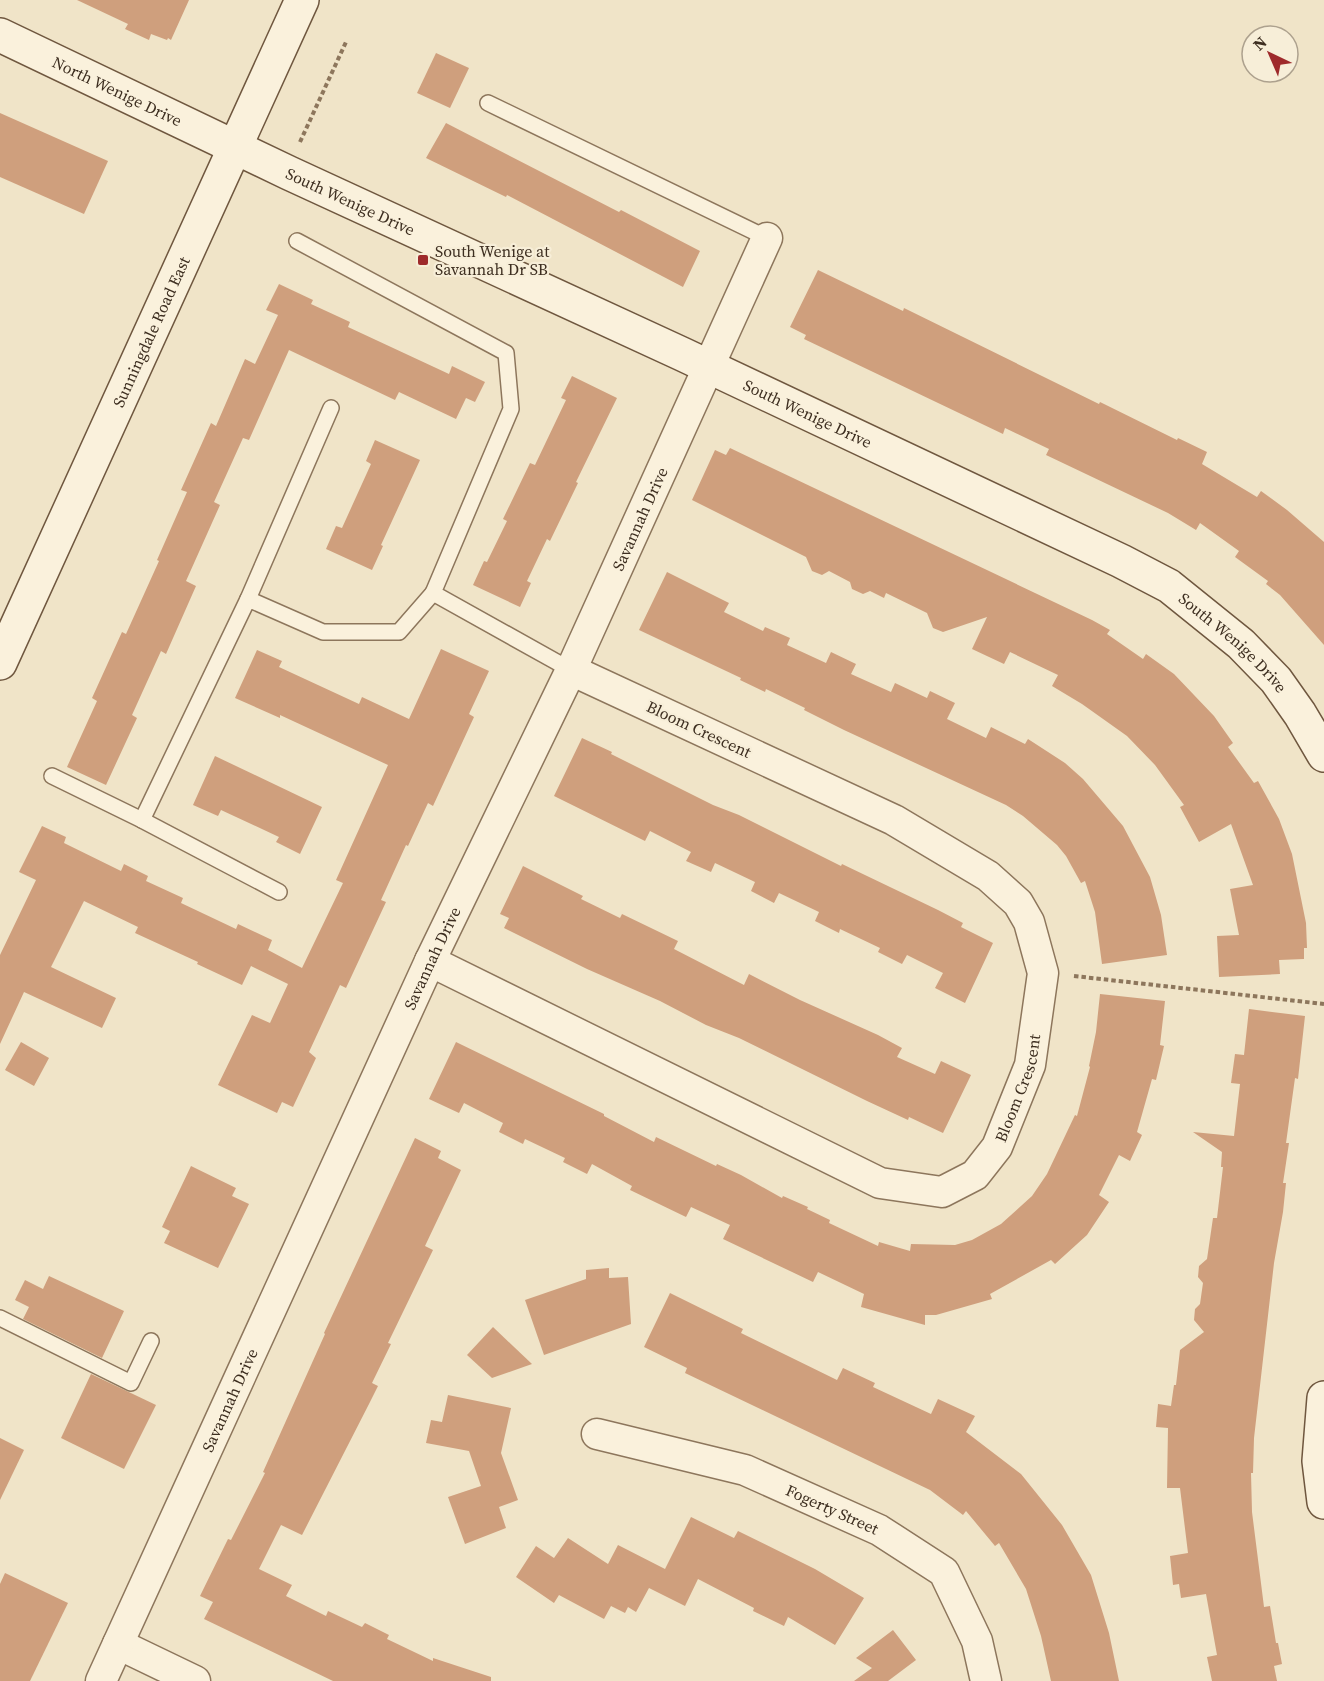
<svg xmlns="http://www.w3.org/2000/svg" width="1324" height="1681" font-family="'Source Serif 4',serif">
  <rect width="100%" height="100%" fill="#f0e4c8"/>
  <!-- building -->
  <g fill="#cf9f7d">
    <path d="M77,0H189L171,40L168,38L167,40L151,34L149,40L125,29L128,24Z"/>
    <path d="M436,53L469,68L450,108L417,93Z"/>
    <path d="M0,113L108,161L84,214L0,177Z"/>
    <path d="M446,123L619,212L621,210L700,251L683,287L507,195L506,197L426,158Z"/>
    <path d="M818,270L903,311L904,308L1099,404L1100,402L1177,440L1178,438L1207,452L1202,464L1257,497L1261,491L1287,510L1324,542V645L1280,595L1266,584L1268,581L1235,557L1239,551L1200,523L1196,530L1168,513L1046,455L1049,449L1005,428L1003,434L804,339L806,335L790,327Z"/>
    <path d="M279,284L313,300L311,304L350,322L348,327L449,374L452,366L485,382L475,402L466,398L456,419L399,392L395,400L289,350L249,440L243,438L214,502L220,505L186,581L196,586L166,654L161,651L132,715L137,718L106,785L67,767L97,701L92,698L122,632L126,634L159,561L157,560L187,492L181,490L211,423L216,426L245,359L255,364L278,315L266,310Z"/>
    <path d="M572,376L617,398L576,482L578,483L550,541L547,539L527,581L531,583L520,607L473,585L484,561L487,562L507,521L503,519L530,463L535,465L566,400L561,398Z"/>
    <path d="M375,440L420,460L381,545L383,546L372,570L326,549L336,526L342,528L371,464L366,461Z"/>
    <path d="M730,448L1092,620L1110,630L1107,634L1143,659L1146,654L1174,674L1214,716L1233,743L1228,747L1254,783L1258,781L1279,819L1292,854L1306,923L1307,948H1304V959L1279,960L1280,974L1219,977L1217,936L1239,935L1230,889L1253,885L1231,824L1199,842L1180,807L1184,805L1155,765L1127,736L1082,704L1052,686L1058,675L1010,652L1004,664L972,649L987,617L943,632L933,628L927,613L886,593L884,598L870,591L863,594L852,589L850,582L829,571L822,575L812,571L806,557L692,500L715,450L726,455Z"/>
    <path d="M667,572L729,603L724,612L763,631L765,627L790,638L787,645L826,663L831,652L856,664L851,674L891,692L895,683L927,698L930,691L955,703L947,719L986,738L991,727L1025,744L1028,739L1065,763L1083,779L1123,826L1150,877L1161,915L1167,955L1102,964L1095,912L1085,881L1081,883L1066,856L1057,845L1023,816L1006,805L844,730L804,710L805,708L766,689L765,692L740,680L741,678L639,630Z"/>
    <path d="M441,649L489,671L469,714L474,717L433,806L428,803L408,846L406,845L381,900L386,902L346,988L340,985L309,1052L316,1058L293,1107L282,1102L277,1113L218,1085L252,1015L270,1023L288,984L251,966L242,985L197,964L198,962L135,933L138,927L84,901L51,967L116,998L102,1028L24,992L0,1044V955L36,880L19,872L42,826L66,837L64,843L121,871L124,864L148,876L146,881L183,898L181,903L236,929L238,924L272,940L268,950L302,968L343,883L336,880L388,765L280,715V718L235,698L257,650L282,661L279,667L359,704L362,697L409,719Z"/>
    <path d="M582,738L612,752L611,754L713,805L739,815L841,866L842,864L938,910L963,923L961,927L993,943L965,1003L935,988L943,973L907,955L902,964L878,952L880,948L840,929L839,933L815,921L819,912L779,893L774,903L751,891L755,882L715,863L711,872L686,861L691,852L650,831L645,841L554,796Z"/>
    <path d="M215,756L322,807L300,854L276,842L279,837L221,810L218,816L193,805Z"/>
    <path d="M523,866L583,896L581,899L620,918L622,914L678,941L674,949L744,985L749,974L800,1000L878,1035L902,1048L897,1057L935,1074L941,1061L971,1075L943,1133L909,1117L908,1120L867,1101L739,1038L706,1025L660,1001L587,969L504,928L509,918L500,914Z"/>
    <path d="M1100,994L1165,1001L1160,1045L1164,1046L1156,1080L1152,1079L1137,1132L1142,1135L1130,1161L1119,1155L1099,1195L1109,1202L1087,1235L1055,1264L1051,1260L990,1294L992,1299L936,1315H925V1325L861,1307L864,1294L818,1272L813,1282L723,1239L730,1225L691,1207L686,1217L630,1190L632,1186L592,1164L587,1174L563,1162L565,1158L525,1139L523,1144L499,1132L503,1123L464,1103L459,1113L429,1099L456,1042L604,1114V1116L654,1142L656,1137L716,1166L717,1164L741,1175L782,1198L783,1196L808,1207L807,1209L830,1220L829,1223L878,1246L879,1242L910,1251L911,1244L955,1245L972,1240L1001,1224L1032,1196L1047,1174L1075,1115L1077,1116L1090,1067L1089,1066L1096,1032Z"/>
    <path d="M1249,1009L1305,1016L1298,1079L1295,1078L1286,1143H1289L1283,1183H1286L1283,1212L1274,1263L1254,1438L1253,1473H1251L1252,1512L1264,1607L1270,1606L1276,1643H1278L1282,1664L1274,1666L1277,1681H1212L1207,1657L1217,1655L1206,1594L1181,1598L1179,1584L1173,1585L1170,1556L1188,1553L1180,1488H1167L1168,1428L1156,1427L1158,1404L1171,1406L1174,1385H1176L1180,1350L1204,1332L1194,1320L1195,1309L1200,1304L1203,1283L1198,1277L1199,1266L1207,1259L1213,1218H1217L1223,1167H1221L1222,1152L1193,1132L1234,1136L1240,1084L1231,1083L1235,1054L1244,1055Z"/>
    <path d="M21,1042L49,1058L34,1086L5,1070Z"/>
    <path d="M415,1138L441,1151L438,1158L461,1170L425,1246L433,1250L388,1343L391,1344L372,1383L378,1386L369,1404L302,1535L281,1525L259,1569L292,1585L286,1596L326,1616L328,1611L362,1627L365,1623L389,1635L387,1639L433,1661V1658L491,1677V1681H333L204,1619L213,1602L200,1596L228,1539L231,1540L265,1473L263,1472L325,1334L324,1333Z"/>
    <path d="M191,1166L236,1188L232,1196L249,1204L218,1268L164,1243L170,1231L162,1227Z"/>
    <path d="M609,1268V1278L628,1277L631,1324L544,1355L525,1300L586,1279V1270Z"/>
    <path d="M49,1276L124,1311L102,1358L23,1319L29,1307L15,1300L25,1280L43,1289Z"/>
    <path d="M670,1293L743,1329L741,1333L837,1380L843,1368L875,1383L873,1387L931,1414L938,1399L975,1416L966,1432L1021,1474L1062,1525L1091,1575L1109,1633L1119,1681H1051L1041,1636L1026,1589L999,1543L995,1546L966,1511L963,1515L930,1490L685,1373L687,1368L644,1347Z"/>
    <path d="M493,1327L532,1364L492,1378L467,1355Z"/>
    <path d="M91,1374L156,1405L124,1469L61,1438Z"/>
    <path d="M448,1395L511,1408L501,1453L518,1500L499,1507L506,1528L465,1544L448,1497L481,1486L469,1451L426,1443L431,1420L442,1422Z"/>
    <path d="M0,1438L24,1450L0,1500Z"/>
    <path d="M691,1517L734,1538L738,1531L815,1569L864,1598L835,1645L788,1617L784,1626L753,1611L754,1608L698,1579L685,1606L649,1588L636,1612L628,1607L625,1613L611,1606L604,1619L559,1595L554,1603L516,1577L536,1546L554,1558L568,1538L608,1564L618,1545L665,1569Z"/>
    <path d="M5,1573L68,1603L30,1681H0V1584Z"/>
    <path d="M893,1630L916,1660L888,1681H854L872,1668L856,1658Z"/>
  </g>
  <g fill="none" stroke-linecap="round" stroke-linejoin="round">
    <!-- lane casing -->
    <g stroke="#8d765c" stroke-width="18">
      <g id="lane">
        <path d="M488,103L767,238"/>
        <path d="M297,241L506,353L511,409L433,593L571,670"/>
        <path d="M248,599L331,408"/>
        <path d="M52,776L142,820"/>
        <path d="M279,892L142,820L248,599L323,632H399L433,593"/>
        <path d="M0,1318L131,1383L151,1341"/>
      </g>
    </g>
    <!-- street casing -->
    <g stroke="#8d765c" stroke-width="33">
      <g id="street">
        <path id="s1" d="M430,961L880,1183L942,1192L975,1175L997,1147L1030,1065L1043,973L1029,922L1018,903L988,876L894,820L571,670"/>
        <path id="s2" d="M597,1434L745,1470L879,1530L944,1572L977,1641L986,1681"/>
        <path d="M118,1644L195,1681"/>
        <path id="s3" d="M101,1681L430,961L571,670L767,238"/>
      </g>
    </g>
    <!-- secondary casing -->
    <g stroke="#6f573f" stroke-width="36">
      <g id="secondary">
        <path id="s4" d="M0,35L289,173L682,354L1121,561L1169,586L1241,644L1276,680L1300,714L1324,755"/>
        <path id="s5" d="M0,663L302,0"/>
        <path d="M1324,1398L1319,1461L1324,1502"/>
      </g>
    </g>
    <!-- path -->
    <g stroke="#8d765c" stroke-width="4" stroke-dasharray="4.5 3" stroke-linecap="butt">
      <path d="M300,142L346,42"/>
      <path d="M1074,976L1324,1004"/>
    </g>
    <!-- lane -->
    <use href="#lane" stroke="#faf1dc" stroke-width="15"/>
    <!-- street -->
    <use href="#street" stroke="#faf1dc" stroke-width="30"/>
    <!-- secondary -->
    <use href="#secondary" stroke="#faf1dc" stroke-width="33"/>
  </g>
  <!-- markers -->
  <rect fill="#9e2a2b" stroke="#f7eed8" stroke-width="2" x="417" y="254" width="12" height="12" rx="3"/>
  <g text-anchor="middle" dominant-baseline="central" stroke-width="4.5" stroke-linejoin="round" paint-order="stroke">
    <!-- street labels -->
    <g font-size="16" fill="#3d2e20" stroke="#f7eed8">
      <text stroke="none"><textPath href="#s4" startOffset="130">North Wenige Drive</textPath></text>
      <text stroke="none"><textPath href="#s4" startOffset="388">South Wenige Drive</textPath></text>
      <text stroke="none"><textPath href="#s5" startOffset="364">Sunningdale Road East</textPath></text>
      <text stroke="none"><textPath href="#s4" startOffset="892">South Wenige Drive</textPath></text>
      <text stroke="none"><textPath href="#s3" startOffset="1281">Savannah Drive</textPath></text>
      <text stroke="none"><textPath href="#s4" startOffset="1378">South Wenige Drive</textPath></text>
      <text transform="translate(699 729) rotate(25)">Bloom Crescent</text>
      <text stroke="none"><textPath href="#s3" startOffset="795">Savannah Drive</textPath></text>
      <text stroke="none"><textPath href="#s1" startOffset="700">Bloom Crescent</textPath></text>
      <text stroke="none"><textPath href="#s3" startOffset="309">Savannah Drive</textPath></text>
      <text stroke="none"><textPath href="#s2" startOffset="248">Fogerty Street</textPath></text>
    </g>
    <!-- poi labels -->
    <g font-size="16" fill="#3d2e20" stroke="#f7eed8" text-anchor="start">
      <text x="435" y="251">South Wenige at<tspan x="435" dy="18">Savannah Dr SB</tspan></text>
    </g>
  </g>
  <!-- north arrow -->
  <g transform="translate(1270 54) rotate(316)"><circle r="28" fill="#f7eed8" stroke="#ada18e" stroke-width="1.5"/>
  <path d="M0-4.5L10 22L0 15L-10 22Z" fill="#9e2a2b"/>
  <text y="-9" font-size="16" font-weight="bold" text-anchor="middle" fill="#3d2e20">N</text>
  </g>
</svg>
